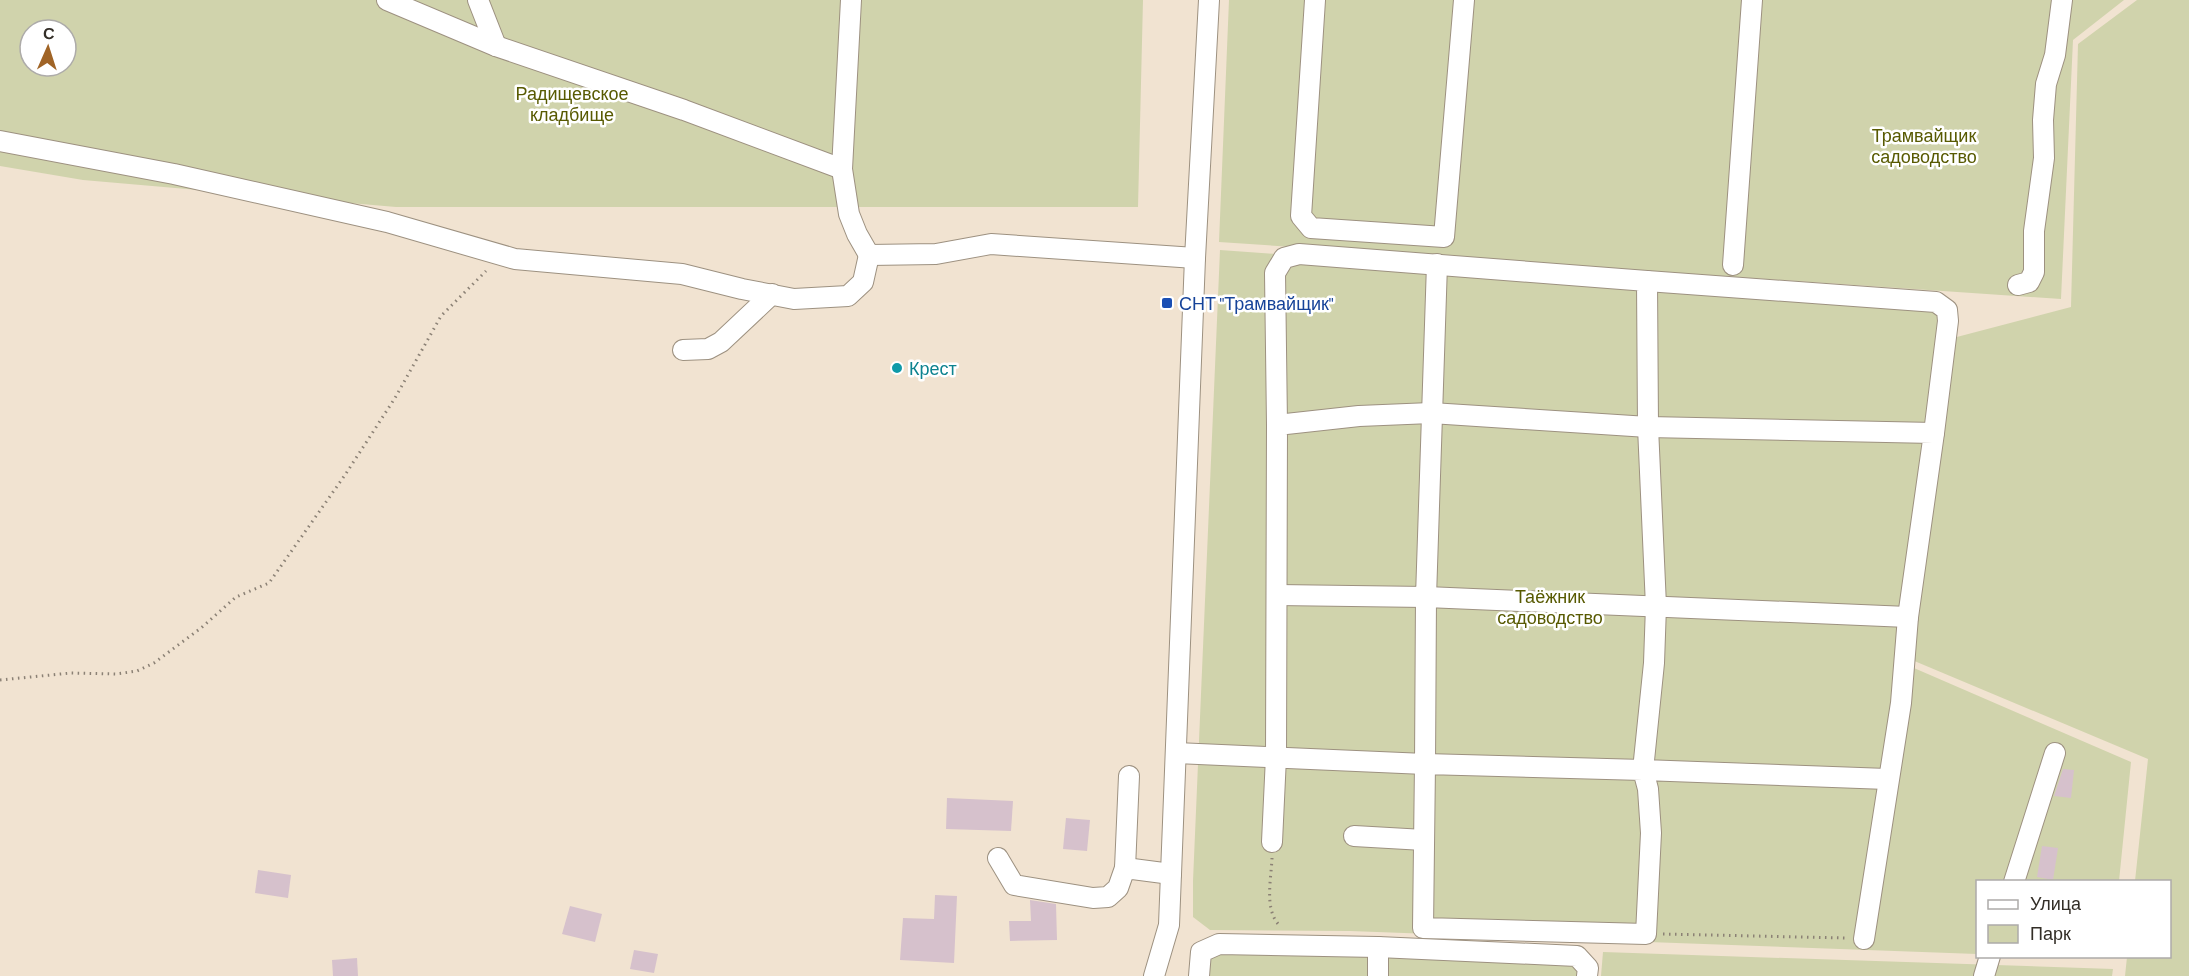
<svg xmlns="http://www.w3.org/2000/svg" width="2189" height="976" font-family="Barlow,sans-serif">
  <rect width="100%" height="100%" fill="#f1e3d1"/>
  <!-- green -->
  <g fill="#d0d3ac" fill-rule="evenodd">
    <path d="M0,0H1143L1138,207H396L83,180L0,166ZM30,30H66V66H30Z"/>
    <path d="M1229,0H2124L2073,40L2061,299L1219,242Z"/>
    <path d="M2137,0H2189V976H2125L2127,957L2170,956V882L2135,881L2148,759L1912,660L1953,338L2071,307L2078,44Z"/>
    <path d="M1220,250L1955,303L1907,665L2131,762L2119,881L1978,882L1977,954L1350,931L1210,930L1193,917V881Z"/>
    <path d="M1201,952L1577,956L1587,976H1199Z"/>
    <path d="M1603,952L2113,969L2112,976H1601Z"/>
  </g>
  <!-- building -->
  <g fill="#d6c1cc">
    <path d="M2063,769L2074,770L2071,798L2054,796Z"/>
    <path d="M947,798L1013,801L1011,831L946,829Z"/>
    <path d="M1066,818L1090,820L1087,851L1063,849Z"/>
    <path d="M2042,846L2058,848L2053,880L2037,877Z"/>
    <path d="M258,870L291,875L288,898L255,893Z"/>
    <path d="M935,895L957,896L954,963L900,960L903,918L934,919Z"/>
    <path d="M1030,900L1056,904L1057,940L1010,941L1009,921H1031Z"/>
    <path d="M570,906L602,914L595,942L562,934Z"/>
    <path d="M634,950L658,954L654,973L630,969Z"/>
    <path d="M357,958L358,976H333L332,960Z"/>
  </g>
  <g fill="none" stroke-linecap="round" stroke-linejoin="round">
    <!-- minor casing -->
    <g stroke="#9d9180" stroke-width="22">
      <g id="minor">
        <path d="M387,0L496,46L684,110L842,169"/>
        <path d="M478,0L496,46"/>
        <path d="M851,0L842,169L849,214L857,234L869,255L936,254L991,244L1195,258"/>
        <path d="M1315,0L1301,216L1311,228L1444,237L1464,0"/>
        <path d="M0,141L174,174L387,222L515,259L682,274L742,289L794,299L848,296L863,282L869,255"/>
        <path d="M1733,265L1752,0"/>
        <path d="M1647,281L1936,302L1947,310L1948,321L1934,433"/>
        <path d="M2018,285L2029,282L2034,272V231L2044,158L2043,120L2046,84L2055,55L2062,0"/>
        <path d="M683,350L708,349L721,342L772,294"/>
        <path d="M1277,425L1275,273L1284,258L1299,254L1647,281L1648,427L1656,606L1654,663L1643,770L1648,789L1651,833L1646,934L1423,928L1425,764L1643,770L1887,779"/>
        <path d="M1277,595L1426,597L1437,264"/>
        <path d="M1176,753L1425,764L1426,597L1908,617"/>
        <path d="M1354,836L1424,840"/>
        <path d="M1272,842L1276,757L1277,425L1359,416L1431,413L1648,427L1934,433L1908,617L1901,703L1864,939"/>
        <path d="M998,858L1014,885L1093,898L1108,897L1118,888L1125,868L1171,874"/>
        <path d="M1125,868L1129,776"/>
        <path d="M2014,882L2055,753"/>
        <path d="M1154,976L1169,925L1195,258L1209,0"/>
        <path d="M1199,976L1201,952L1219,944L1378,947L1577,956L1588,968L1587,976"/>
        <path d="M1378,976V947"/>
        <path d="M1984,976L1990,956"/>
      </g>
    </g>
    <!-- path -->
    <g stroke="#8b8175" stroke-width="3" stroke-dasharray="1.5 4.5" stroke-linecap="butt">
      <path d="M0,680L71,673L116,674L137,671L154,663L201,628L236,597L269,583L345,475L395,398L441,316L486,271"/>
      <path d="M1272,858C1271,881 1264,910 1280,926"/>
      <path d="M1663,934L1845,938"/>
    </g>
    <!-- minor -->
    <use href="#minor" stroke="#fff" stroke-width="20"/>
  </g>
  <!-- markers -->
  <rect fill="#1a4fb4" stroke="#fff" stroke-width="2" x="1161" y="297" width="12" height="12" rx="3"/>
  <circle fill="#0f9aa8" stroke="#fff" stroke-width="2" cx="897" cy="368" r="6"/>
  <g text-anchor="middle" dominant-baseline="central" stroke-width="5" stroke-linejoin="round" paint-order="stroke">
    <!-- park labels -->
    <g font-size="18" fill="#585a02" stroke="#fff">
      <text x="572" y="93">Радищевское<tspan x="572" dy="21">кладбище</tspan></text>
      <text x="1924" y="135">Трамвайщик<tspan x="1924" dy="21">садоводство</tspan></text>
      <text x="1550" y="596">Таёжник<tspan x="1550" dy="21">садоводство</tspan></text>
    </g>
    <!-- transit labels -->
    <g font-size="18" fill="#164399" stroke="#fff" text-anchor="start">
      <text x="1179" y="303">СНТ "Трамвайщик"</text>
    </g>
    <!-- culture labels -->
    <g font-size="18" fill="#0d838f" stroke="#fff" text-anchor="start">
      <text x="909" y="368">Крест</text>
    </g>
  </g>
  <!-- legend -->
  <rect x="1976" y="880" width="195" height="78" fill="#ffffff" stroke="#adaba9" stroke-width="1.5"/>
  <rect x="1988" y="900" width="30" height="9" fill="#ffffff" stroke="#adaba9" stroke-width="1.5"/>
  <text x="2030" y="910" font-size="18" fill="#332e27">Улица</text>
  <rect x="1988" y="925" width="30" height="18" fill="#d0d3ac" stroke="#adaba9" stroke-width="1.5"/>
  <text x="2030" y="940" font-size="18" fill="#332e27">Парк</text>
  <!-- north arrow -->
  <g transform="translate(48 48) rotate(3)"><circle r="28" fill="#ffffff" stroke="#adaba9" stroke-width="1.5"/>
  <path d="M0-4.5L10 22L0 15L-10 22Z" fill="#a06426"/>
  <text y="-9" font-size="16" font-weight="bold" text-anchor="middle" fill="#332e27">С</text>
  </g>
</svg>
